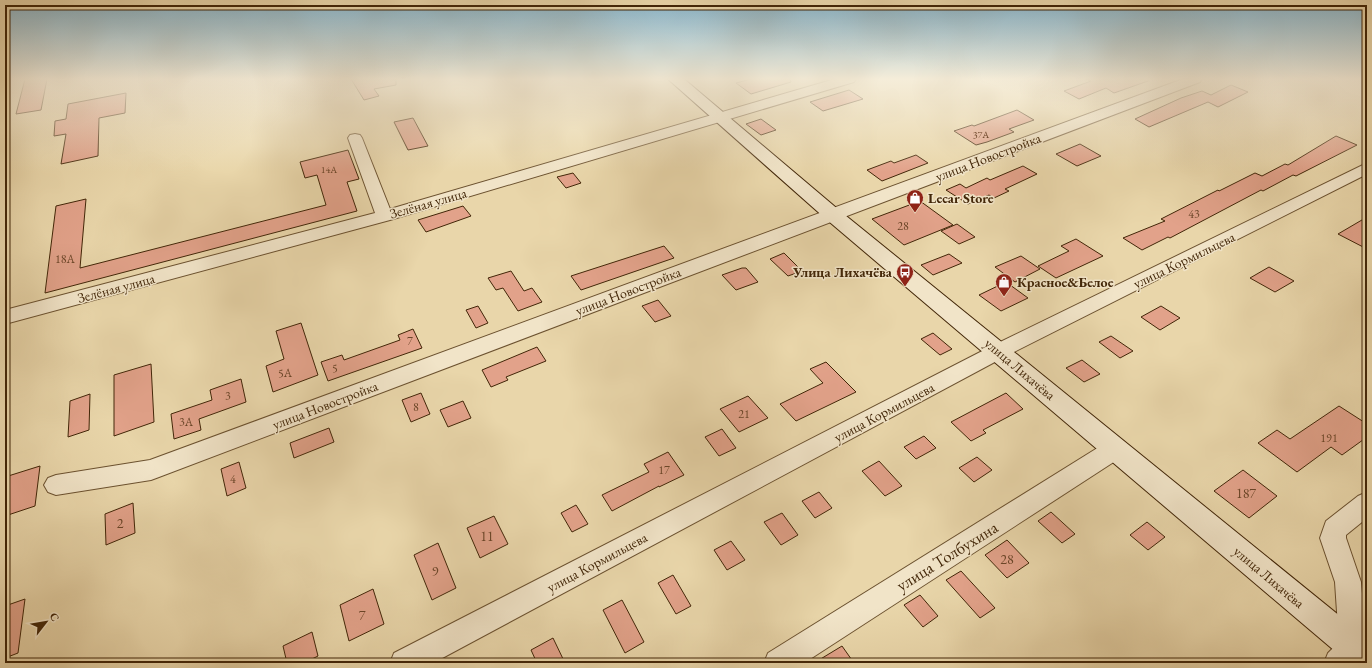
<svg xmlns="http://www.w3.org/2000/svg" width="1372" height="668" font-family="'EB Garamond',serif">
  <rect width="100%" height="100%" fill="#e9d6aa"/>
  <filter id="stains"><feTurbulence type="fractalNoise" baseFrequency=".005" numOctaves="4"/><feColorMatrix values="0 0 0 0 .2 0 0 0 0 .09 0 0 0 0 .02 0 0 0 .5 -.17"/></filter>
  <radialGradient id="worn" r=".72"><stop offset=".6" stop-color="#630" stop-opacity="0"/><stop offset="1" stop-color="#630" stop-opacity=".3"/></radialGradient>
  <!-- building -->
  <g fill="#e2a28a" stroke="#422608">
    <path d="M25,79H47L41,110L16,114Z"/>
    <path d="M351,79H396V85L374,89L379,96L364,100Z"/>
    <path d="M751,79H790L791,82L751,94L736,83Z"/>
    <path d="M1086,79H1148V81L1114,93L1106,88L1079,99L1064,91L1091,81Z"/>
    <path d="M1231,85L1248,92L1218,107L1208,102L1149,127L1135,119L1181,98L1202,91L1211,95Z"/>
    <path d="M849,90L863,99L823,111L810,102Z"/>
    <path d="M126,93L125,113L99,118L98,156L61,164L66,134L54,136L55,121L66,119L68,104Z"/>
    <path d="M1017,110L1034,120L1009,129L1014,132L987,142L976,145L954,131L972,125L974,126Z"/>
    <path d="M413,118L428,146L408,150L394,122Z"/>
    <path d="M761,119L776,130L761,135L746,124Z"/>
    <path d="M1336,136L1357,145L1296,176L1293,175L1263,191L1261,190L1170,238L1168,237L1142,250L1123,238L1165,221L1161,219L1218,190L1219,191L1255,173L1262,176L1285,164L1288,165Z"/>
    <path d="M1080,144L1101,156L1077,166L1056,154Z"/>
    <path d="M348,150L359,179L347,182L357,211L45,293L56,206L86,199L80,268L326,205L317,175L305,178L300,162Z"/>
    <path d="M916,155L928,163L882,181L867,170L891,161L894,163Z"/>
    <path d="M1023,166L1037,174L1005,189L1009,191L994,198L989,195L968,204L946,190L960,184L966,188L987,178L990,180Z"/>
    <path d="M573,173L581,183L566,188L557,177Z"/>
    <path d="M920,201L953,225L904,245L872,219Z"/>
    <path d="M463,206L471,216L426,232L418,220Z"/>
    <path d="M1367,217V249L1338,234Z"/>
    <path d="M957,224L975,237L959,244L941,231Z"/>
    <path d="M1076,239L1103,256L1056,278L1038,266L1069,251L1061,246Z"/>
    <path d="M664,246L674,258L581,290L571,276Z"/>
    <path d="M784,253L802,271L788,276L770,259Z"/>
    <path d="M949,254L962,263L933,275L921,265Z"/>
    <path d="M1021,256L1040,269L1015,282L995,267Z"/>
    <path d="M1269,267L1294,281L1275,292L1250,278Z"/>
    <path d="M742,268H746L758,282L736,290L722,275Z"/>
    <path d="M511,271L524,291L532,288L542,302L518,311L503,288L496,290L488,278Z"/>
    <path d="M1006,282L1028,298L1001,311L979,295Z"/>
    <path d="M658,300L671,316L655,322L642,306Z"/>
    <path d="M478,306L488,323L476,328L466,310Z"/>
    <path d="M1161,306L1180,318L1160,330L1141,317Z"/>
    <path d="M301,323L318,375L273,392L266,366L284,359L276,331Z"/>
    <path d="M413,329L422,348L328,381L321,362L342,355L344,360L400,340L398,335Z"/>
    <path d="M933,333L952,349L940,355L921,339Z"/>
    <path d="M1111,336L1133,351L1120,358L1099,342Z"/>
    <path d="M537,347L546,361L506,377L508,380L491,387L482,370Z"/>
    <path d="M1082,360L1100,374L1084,382L1066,368Z"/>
    <path d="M826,362L856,392L796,421L780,404L823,383L810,369Z"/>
    <path d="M151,364L154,422L114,436V375Z"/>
    <path d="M241,379L246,402L199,419L201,430L174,439L171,414L212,400L210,390Z"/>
    <path d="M421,393L430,414L411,422L402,400Z"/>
    <path d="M1006,393L1023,409L983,430L986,433L971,441L951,422Z"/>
    <path d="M90,394L89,430L68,437L70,401Z"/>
    <path d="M748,396L768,418L739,432L720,409Z"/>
    <path d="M463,401L471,418L448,427L440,410Z"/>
    <path d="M1339,406L1367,424V437L1342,455L1331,447L1297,472L1258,443L1277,430L1290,439Z"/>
    <path d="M329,428L334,442L294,458L290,443Z"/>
    <path d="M722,429L736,448L719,456L705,437Z"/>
    <path d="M924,436L936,448L916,459L904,447Z"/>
    <path d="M668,452L684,475L659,487V486L612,511L602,495L649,472L644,464Z"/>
    <path d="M977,457L992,470L974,482L959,468Z"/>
    <path d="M879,461L902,486L885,496L862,471Z"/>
    <path d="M239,462L246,488L227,496L221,469Z"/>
    <path d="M40,466L35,506L5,516V477Z"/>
    <path d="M1243,470L1277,496L1249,518L1214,491Z"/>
    <path d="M819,492L832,508L815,518L802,501Z"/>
    <path d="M133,503L135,533L106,545L105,514Z"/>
    <path d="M576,505L588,524L572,532L561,513Z"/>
    <path d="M1051,512L1075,534L1062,543L1038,521Z"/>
    <path d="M782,513L798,535L781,545L764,522Z"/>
    <path d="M494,516L508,544L480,558L467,528Z"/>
    <path d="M1147,522L1165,537L1148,550L1130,535Z"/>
    <path d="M1007,540L1029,563L1007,578L985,555Z"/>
    <path d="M731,541L745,560L727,570L714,550Z"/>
    <path d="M438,543L456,588L432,600L414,555Z"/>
    <path d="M961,571L995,608L980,618L946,580Z"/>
    <path d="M673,575L691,606L676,614L658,583Z"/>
    <path d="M373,589L384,624L349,641L340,605Z"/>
    <path d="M920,595L938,616L923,627L904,605Z"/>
    <path d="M25,599L18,653L5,658V606Z"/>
    <path d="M622,600L644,642L625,653L603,610Z"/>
    <path d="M312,632L318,656L304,663H287L283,646Z"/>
    <path d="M553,638L565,663H537L531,650Z"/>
    <path d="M842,646L854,663H814Z"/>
  </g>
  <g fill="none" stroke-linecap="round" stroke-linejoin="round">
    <!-- street casing -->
    <g stroke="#6c5230" stroke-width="2">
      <g id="street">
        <path d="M835,79H856L854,82L390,220L5,324V310L375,213L348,138L350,135L355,134L360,135L362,138L390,209Z"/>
        <path d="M1183,79H1202L1200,82L159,477L151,480L56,495L48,492L44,485L48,478L56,475L150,460Z"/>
        <path d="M1367,163V174L1006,356L433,663H390L394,653L992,346Z"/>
        <path d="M1115,440L1123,442L1127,449L1123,456L804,663H764L768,653L1107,442Z"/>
        <path d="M1367,492V518L1346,535V538L1361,582L1367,651L1364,658L1359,663H1324L1328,653L1339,642L1335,582L1320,538L1326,521L1358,496Z"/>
      </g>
    </g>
    <!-- secondary casing -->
    <g stroke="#422608" stroke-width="2">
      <path id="secondary" d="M668,79H684L840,211L1367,638V663H1349L826,219Z"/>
    </g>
    <!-- street -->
    <use href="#street" fill="#f1e4c8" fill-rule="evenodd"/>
    <!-- secondary -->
    <use href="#secondary" fill="#f1e4c8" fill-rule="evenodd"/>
  </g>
  <!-- sky -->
  <linearGradient id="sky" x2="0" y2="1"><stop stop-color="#88b6cd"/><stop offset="0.46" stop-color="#f5edd9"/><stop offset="1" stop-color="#f5edd9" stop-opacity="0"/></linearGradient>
  <rect width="1372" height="172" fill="url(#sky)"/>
  <!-- icons -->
  <defs>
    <g id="shop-pin" transform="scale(0.9)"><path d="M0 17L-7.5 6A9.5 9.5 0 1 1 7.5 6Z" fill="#8f2418" stroke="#f1e4c8"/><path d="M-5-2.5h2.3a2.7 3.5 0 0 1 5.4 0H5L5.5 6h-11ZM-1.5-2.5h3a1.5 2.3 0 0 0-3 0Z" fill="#fff"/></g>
    <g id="bus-pin" transform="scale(0.9)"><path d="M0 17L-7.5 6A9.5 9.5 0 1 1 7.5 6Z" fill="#8f2418" stroke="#f1e4c8"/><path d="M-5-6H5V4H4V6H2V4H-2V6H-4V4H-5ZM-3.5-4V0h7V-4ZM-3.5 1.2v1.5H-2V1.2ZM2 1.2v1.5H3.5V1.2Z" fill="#fff"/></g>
  </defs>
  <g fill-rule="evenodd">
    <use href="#shop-pin" x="915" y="198"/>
    <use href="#bus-pin" x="905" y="272"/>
    <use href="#shop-pin" x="1004" y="282"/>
  </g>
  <g text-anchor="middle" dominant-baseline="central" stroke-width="3" stroke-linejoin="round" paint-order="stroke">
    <!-- far-number labels -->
    <g font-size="10" fill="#6a4528">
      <text x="981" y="134">37А</text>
      <text x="329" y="169">14А</text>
    </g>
    <!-- number labels -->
    <g font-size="12" fill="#6a4528">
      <text x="1194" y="214">43</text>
      <text x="903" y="226">28</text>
      <text x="65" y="259">18А</text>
      <text x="410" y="341">7</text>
      <text x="335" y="368">5</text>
      <text x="285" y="373">5А</text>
      <text x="228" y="396">3</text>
      <text x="416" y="407">8</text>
      <text x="744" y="414">21</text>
      <text x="186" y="422">3А</text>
      <text x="1329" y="438">191</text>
      <text x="664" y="470">17</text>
      <text x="233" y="479">4</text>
    </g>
    <!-- street labels -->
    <g font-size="14" fill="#422608" stroke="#f1e4c8">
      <text transform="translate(988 157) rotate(-21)">улица Новостройка</text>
      <text transform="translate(428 203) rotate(-16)">Зелёная улица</text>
      <text transform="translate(1184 260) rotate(-26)">улица Кормильцева</text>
      <text transform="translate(116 288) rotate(-15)">Зелёная улица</text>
      <text transform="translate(628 291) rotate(-21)">улица Новостройка</text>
      <text transform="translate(1020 369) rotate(40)">улица Лихачёва</text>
      <text transform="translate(325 405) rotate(-21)">улица Новостройка</text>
      <text transform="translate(884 412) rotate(-28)">улица Кормильцева</text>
      <text transform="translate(597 562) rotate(-28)">улица Кормильцева</text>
      <text transform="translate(1269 577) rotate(40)">улица Лихачёва</text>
    </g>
    <!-- poi labels -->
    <g font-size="14" font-weight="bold" fill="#422608" stroke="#f1e4c8" text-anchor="start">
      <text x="928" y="198">Lecar Store</text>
      <text x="892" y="272" text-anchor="end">Улица Лихачёва</text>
      <text x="1017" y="282">Красное&amp;Белое</text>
    </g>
    <!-- near-number labels -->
    <g font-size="14" fill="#6a4528">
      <text x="1246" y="493">187</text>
      <text x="120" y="523">2</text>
      <text x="487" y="536">11</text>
      <text x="1007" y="559">28</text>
      <text x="435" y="571">9</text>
      <text x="362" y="615">7</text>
    </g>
    <!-- near-street labels -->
    <g font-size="17" fill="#422608" stroke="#f1e4c8">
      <text transform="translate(947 556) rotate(-32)">улица Толбухина</text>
    </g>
  </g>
  <!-- margin -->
  <rect width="1372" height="668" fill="none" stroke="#e9d6aa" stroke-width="20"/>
  <rect x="6" y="6" width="1360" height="656" fill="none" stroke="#422608" stroke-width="2"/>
  <rect x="10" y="10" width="1352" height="648" fill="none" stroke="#422608"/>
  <!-- north arrow -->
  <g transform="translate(46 622) rotate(59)" stroke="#f1e4c8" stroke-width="3" paint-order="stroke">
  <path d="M0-3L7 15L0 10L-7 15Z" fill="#422608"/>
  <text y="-6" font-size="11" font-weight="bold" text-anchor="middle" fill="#422608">С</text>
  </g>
  <rect width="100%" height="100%" filter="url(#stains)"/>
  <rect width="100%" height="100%" fill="url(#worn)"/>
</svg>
